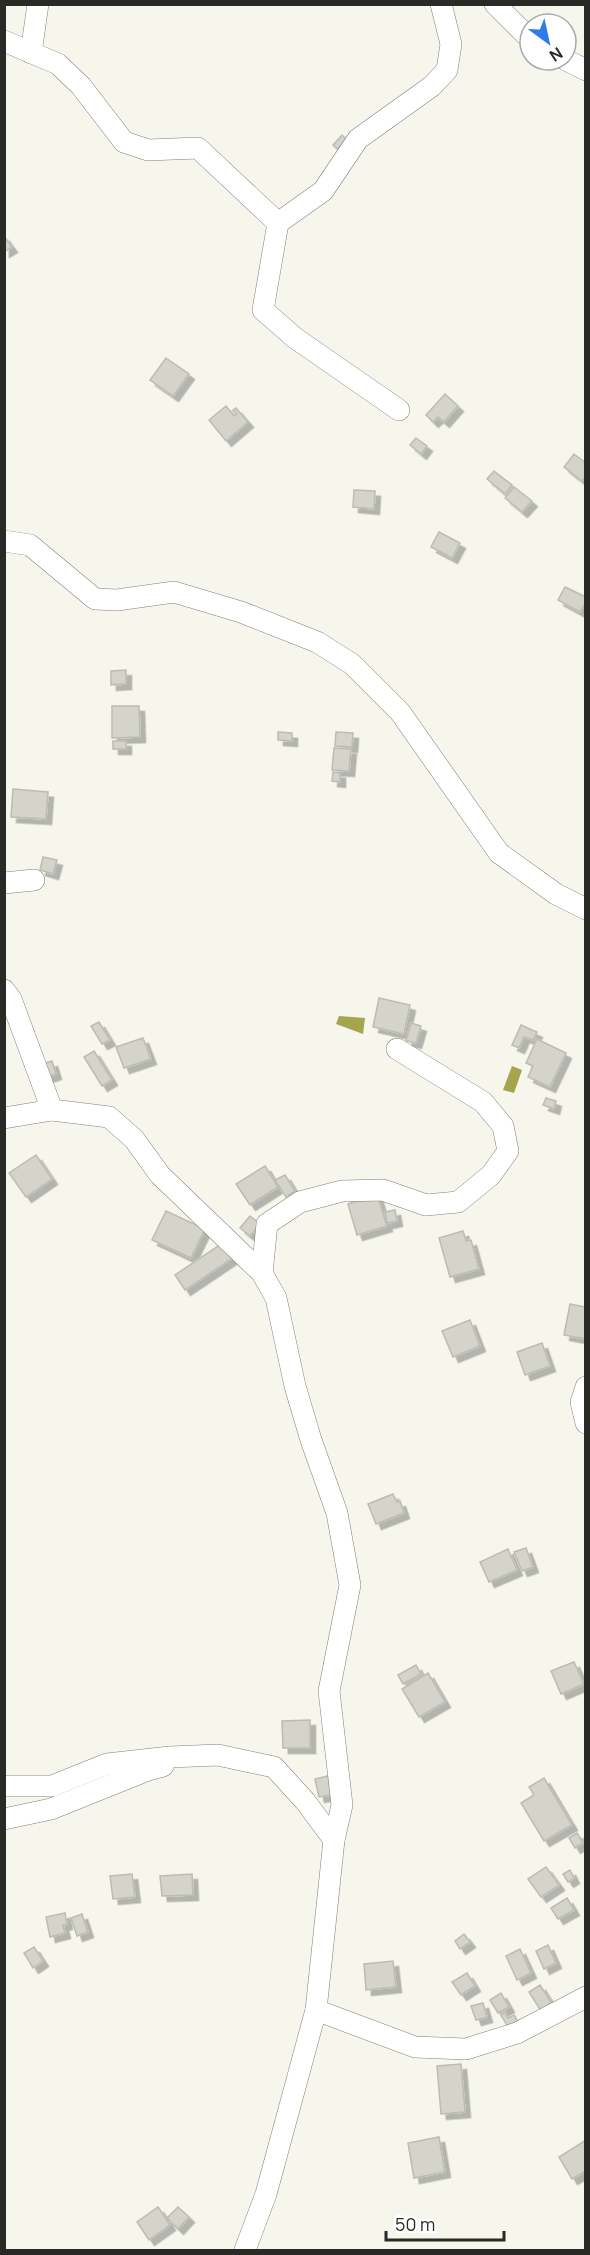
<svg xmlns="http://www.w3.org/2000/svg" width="590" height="2255" font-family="Manrope,sans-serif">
  <defs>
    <filter id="shadow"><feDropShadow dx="5.5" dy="5.5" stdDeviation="0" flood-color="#0004"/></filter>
  </defs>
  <rect width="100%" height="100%" fill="#f6f6ed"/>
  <!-- water -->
  <g fill="#a6a44e">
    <path d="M339,1016L365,1018L363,1034L336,1024Z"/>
    <path d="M512,1066L522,1070L514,1093L503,1090Z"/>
  </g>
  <!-- building -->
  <g fill="#d4d4cb" stroke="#bcbcb4" stroke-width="1.5" filter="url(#shadow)">
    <path d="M342,135L347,140L337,149L333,145Z"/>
    <path d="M4,236L12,247L4,252Z"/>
    <path d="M166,358L189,374L173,396L150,380Z"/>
    <path d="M445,394L458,406L444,422L438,417L433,422L426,415Z"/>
    <path d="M226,406L234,416L237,414L233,410L236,408L248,422L226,441L209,420Z"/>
    <path d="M416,438L427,446L421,454L410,445Z"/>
    <path d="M574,454L586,463V476L582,481L564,467Z"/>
    <path d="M494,471L512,485L505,494L487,479Z"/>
    <path d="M514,487L532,501L522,512L505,498Z"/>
    <path d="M354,490L375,491L374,509L353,507Z"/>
    <path d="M439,532L460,543L452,558L431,547Z"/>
    <path d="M565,587L586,597V602L580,612L558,600Z"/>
    <path d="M126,670V684L111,685V671Z"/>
    <path d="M112,706H139L140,737L112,738Z"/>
    <path d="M278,732L292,733V741L278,740Z"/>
    <path d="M336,732L353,733L352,747L335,746Z"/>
    <rect x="113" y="741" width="13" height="8"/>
    <path d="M334,748L351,749L349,771L332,770Z"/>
    <path d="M333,772L340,773V782L332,781Z"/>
    <path d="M13,789L48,792L46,819L11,817Z"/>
    <path d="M43,857L57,860L53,874L40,870Z"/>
    <path d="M379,998L410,1005L404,1034L373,1027Z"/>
    <path d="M99,1022L110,1040L102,1044L91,1026Z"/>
    <path d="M411,1023L421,1026L416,1043L406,1041Z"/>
    <path d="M521,1025L537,1032L533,1040L524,1037L519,1048L512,1045Z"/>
    <path d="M143,1038L151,1059L124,1068L116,1047Z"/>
    <path d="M537,1039L566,1053L550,1087L528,1077L533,1066L526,1063Z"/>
    <path d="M94,1051L112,1080L102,1086L84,1057Z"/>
    <path d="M52,1061L56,1074L47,1077L43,1064Z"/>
    <path d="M546,1098L556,1101L554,1109L543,1105Z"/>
    <path d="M36,1155L52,1179L26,1197L9,1173Z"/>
    <path d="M265,1166L278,1187L250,1205L236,1184Z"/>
    <path d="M285,1175L295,1191L286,1197L275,1180Z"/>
    <path d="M377,1195L387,1226L357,1235L348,1204Z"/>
    <path d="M395,1210L397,1221L387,1223L385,1212Z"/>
    <path d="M166,1211L205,1229L191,1258L152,1240Z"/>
    <path d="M250,1216L260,1224L250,1236L240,1228Z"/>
    <path d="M463,1231L466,1241L471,1240L479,1269L450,1277L439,1238Z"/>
    <path d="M224,1242L234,1257L185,1290L175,1275Z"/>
    <path d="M570,1304L586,1307V1339L564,1335Z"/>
    <path d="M470,1320L480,1346L453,1357L442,1331Z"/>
    <path d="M542,1343L550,1366L525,1375L517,1352Z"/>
    <path d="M393,1494L397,1502L400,1501L404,1513L376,1524L368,1504Z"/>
    <path d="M526,1548L533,1567L522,1571L514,1552Z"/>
    <path d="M508,1549L517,1570L489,1582L480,1562Z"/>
    <path d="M574,1662L584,1684L561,1694L551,1671Z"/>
    <path d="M416,1665L421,1674L403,1684L398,1675Z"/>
    <path d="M428,1673L445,1702L419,1717L402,1689Z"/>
    <path d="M310,1720V1748H283L282,1721Z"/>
    <path d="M328,1776L331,1795L319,1797L315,1779Z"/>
    <path d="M544,1778L572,1825L544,1841L521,1803L534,1795L529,1787Z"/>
    <path d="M577,1833L583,1843L575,1848L569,1838Z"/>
    <path d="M546,1867L559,1885L541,1897L528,1879Z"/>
    <path d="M570,1870L574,1878L568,1882L563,1874Z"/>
    <path d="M132,1874L135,1897L113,1899L110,1876Z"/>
    <path d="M192,1874L193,1895L162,1896L160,1876Z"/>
    <path d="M567,1898L574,1910L558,1919L551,1908Z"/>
    <path d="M65,1913L67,1924L63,1925L65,1933L50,1937L46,1917Z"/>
    <path d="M82,1914L88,1932L77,1936L71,1918Z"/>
    <path d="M464,1934L470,1942L460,1949L455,1941Z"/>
    <path d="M548,1945L556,1963L544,1969L536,1951Z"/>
    <path d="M34,1947L43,1961L33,1968L24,1953Z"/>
    <path d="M520,1949L531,1973L517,1980L506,1956Z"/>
    <path d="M393,1961L396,1987L366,1990L364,1964Z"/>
    <path d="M467,1973L475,1986L461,1995L452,1982Z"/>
    <path d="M540,1985L552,2004L541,2011L529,1992Z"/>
    <path d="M501,1993L509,2007L498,2013L490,2000Z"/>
    <path d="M483,2003L487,2017L476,2020L471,2006Z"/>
    <path d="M505,2012L508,2018L514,2015L519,2023L509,2029L501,2015Z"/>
    <path d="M461,2064L465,2112L441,2114L437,2066Z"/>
    <path d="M439,2137L445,2172L414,2178L408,2143Z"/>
    <path d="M586,2140V2171L572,2179L559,2157Z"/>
    <path d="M158,2207L170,2225L149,2240L137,2222Z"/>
    <path d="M178,2207L189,2217L178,2229L167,2218Z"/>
  </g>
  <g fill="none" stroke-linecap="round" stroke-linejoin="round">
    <!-- minor casing -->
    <g stroke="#818179" stroke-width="22">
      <g id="minor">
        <path d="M495,4L530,39"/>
        <path d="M4,41L58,64L81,86L124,142L148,150L198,148L278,223"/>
        <path d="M31,53L38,4"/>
        <path d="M566,60L586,70"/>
        <path d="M399,410L295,338L263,310L278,223L323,191L358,139L432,86L447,70L451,44L441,4"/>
        <path d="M4,541L30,545L95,599L117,600L174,592L241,612L317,642L352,664L400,712L499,853L556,894L586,909"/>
        <path d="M4,883L34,880"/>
        <path d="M4,990L11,999L52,1110"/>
        <path d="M4,1118L52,1110L109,1117L134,1139L160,1175L262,1273L276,1298L295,1386L311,1440L337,1513L350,1585L329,1691L342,1805L334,1840L316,2010L266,2194L245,2250"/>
        <path d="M262,1273L267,1224L300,1202L342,1191L383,1190L426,1205L458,1202L491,1175L508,1151L503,1126L483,1102L397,1049"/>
        <path d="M586,1387L581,1402L586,1423"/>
        <path d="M4,1786H52L107,1764L170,1757L218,1755L274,1767L305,1801L334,1840"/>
        <path d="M4,1819L51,1809L148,1770L163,1766"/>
        <path d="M316,2010L415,2047L466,2049L517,2033L586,1997"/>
      </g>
    </g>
    <!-- minor -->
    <use href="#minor" stroke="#fff" stroke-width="21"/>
  </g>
  <!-- border -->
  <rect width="590" height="2255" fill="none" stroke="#292925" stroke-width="12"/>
  <!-- north arrow -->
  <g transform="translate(548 42) rotate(147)"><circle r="28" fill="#ffffff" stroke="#a9a9a8" stroke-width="1.5"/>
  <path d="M0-4.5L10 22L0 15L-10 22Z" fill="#2e7ce8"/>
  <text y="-9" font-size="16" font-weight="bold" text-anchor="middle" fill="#292925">N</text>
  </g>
  <!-- scale -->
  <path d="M386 2231v9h118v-9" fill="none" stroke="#292925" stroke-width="3"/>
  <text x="395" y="2231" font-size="18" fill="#292925" stroke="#ffffff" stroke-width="4.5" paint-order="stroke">50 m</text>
</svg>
